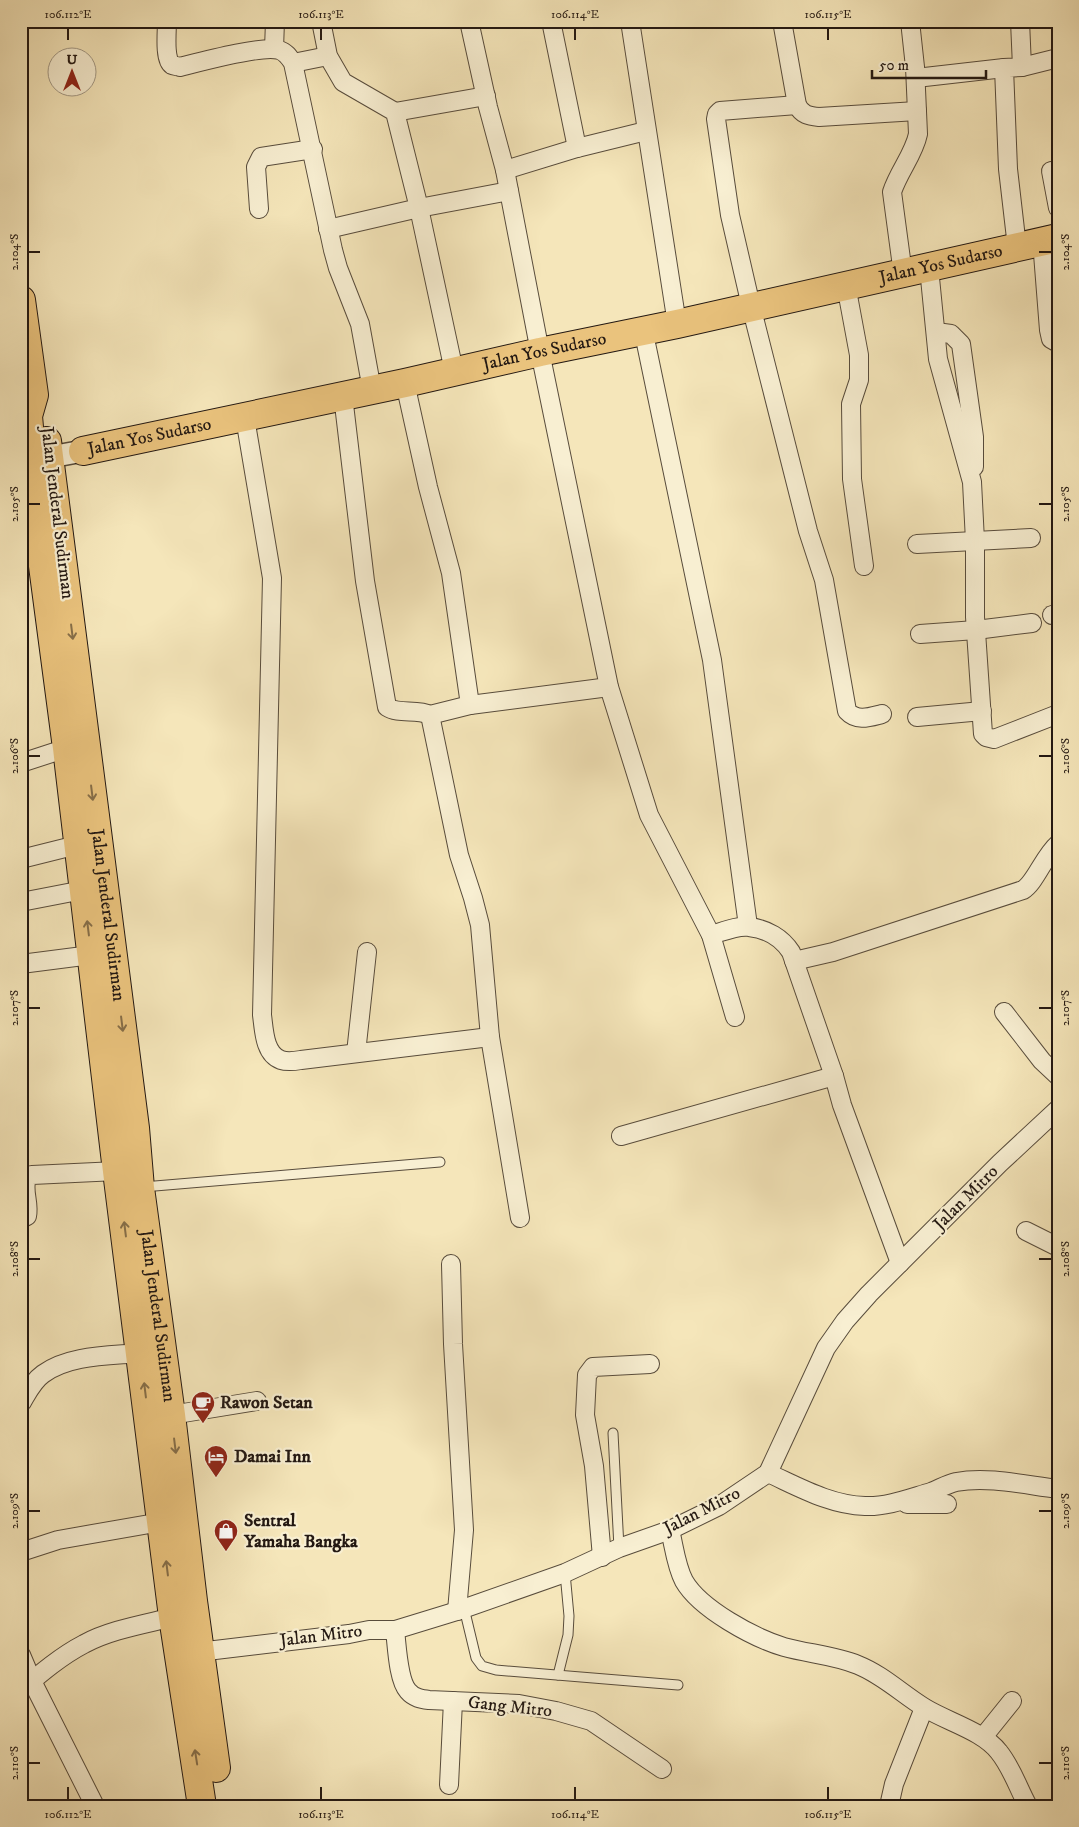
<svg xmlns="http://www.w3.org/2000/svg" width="1079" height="1827" font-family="'IM FELL DW Pica',serif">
  <rect width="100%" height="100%" fill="#f5e6ba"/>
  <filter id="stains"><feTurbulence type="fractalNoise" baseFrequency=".004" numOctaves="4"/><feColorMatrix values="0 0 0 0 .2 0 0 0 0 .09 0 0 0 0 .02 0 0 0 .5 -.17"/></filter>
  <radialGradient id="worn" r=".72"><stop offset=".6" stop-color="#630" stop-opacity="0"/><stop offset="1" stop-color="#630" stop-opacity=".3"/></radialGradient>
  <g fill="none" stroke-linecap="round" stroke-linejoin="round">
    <!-- service casing -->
    <g stroke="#584c3c" stroke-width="11">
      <g id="service">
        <path d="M143,1187L440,1162"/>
        <path d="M613,1433L619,1548"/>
        <path d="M464,1608L476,1658L482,1666L496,1670L678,1685"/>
        <path d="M558,1675L568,1635L569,1616L565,1573"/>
      </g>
    </g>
    <!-- minor casing -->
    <g stroke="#584c3c" stroke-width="20">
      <g id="minor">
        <path d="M167,21C167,31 164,60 172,65C174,66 178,66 180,67C200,62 263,45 279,50C286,52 289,57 293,63L333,250L338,268L360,324L372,390"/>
        <path d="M321,21L328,56L343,82L395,112L419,208L454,371"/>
        <path d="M469,21L488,107L505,170L577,148L646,131"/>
        <path d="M551,21L577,148"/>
        <path d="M630,21L677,324"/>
        <path d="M782,21L797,105C802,115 809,116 819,117L917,111"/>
        <path d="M274,49L275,21"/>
        <path d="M293,63L328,56"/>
        <path d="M1022,67L1058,58"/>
        <path d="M916,78L1004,68"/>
        <path d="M797,105L720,111L717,114L716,119L730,215L751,306L808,531L824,580L847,711C857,722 870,717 882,714"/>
        <path d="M395,112L486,96"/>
        <path d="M505,170L540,352L609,687L649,815L711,935L735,1017"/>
        <path d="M1051,171L1058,208"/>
        <path d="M259,209L256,167L261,157L313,149"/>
        <path d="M328,229L419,208L509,191"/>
        <path d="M1042,241L1049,330L1051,339L1058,343"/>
        <path d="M1017,247L1008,169L1004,68L1022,67L1020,21"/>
        <path d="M929,268L938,359L972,482L975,541V617L983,734L986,737L994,739L1058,714"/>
        <path d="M903,274L892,192C899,171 914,154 918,134L915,67L910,21"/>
        <path d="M846,285L859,355V380L851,404L852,479L864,566"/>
        <path d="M643,329L712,660L748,926"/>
        <path d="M936,332L951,334L961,344L974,437V467"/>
        <path d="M405,383L428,487L451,573L470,705"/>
        <path d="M343,396L365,581L387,707C399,715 417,708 430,715L470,705L609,687"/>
        <path d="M245,418L272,578L262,1015C264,1029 264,1054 281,1060C287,1062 295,1061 301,1060L490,1037"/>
        <path d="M917,544L1031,538"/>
        <path d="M1052,615L1058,614"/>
        <path d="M920,634L976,630L1032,623"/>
        <path d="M430,715L459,855L473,898L480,925L490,1037L520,1218"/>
        <path d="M917,717L982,711"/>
        <path d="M21,763L67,748"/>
        <path d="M21,859L77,845"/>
        <path d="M21,902L83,890"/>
        <path d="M711,935C722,932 738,925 749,927C767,929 782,938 791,952L834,1076L842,1105L900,1263"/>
        <path d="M794,961L833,952L1023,890C1035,883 1044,856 1058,844"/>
        <path d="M21,964L91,955"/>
        <path d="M1004,1012L1042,1061L1058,1076"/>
        <path d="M356,1053L367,952"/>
        <path d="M621,1136L834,1076"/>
        <path d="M21,1219L27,1216C30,1203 22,1190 27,1178L32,1175L117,1171"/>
        <path d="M1026,1231L1058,1247"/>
        <path d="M451,1264L453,1344L464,1530L457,1611"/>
        <path d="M22,1402C28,1392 33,1381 43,1374C69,1355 108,1356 140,1353"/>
        <path d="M171,1415L257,1401"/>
        <path d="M768,1473C799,1487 830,1505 865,1506C887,1507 910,1498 931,1492C939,1489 947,1484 956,1482C988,1476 1025,1485 1058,1489"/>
        <path d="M907,1504H947"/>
        <path d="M670,1530C674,1546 676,1566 684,1581C700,1609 754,1638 784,1647C809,1654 834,1655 858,1665C883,1675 902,1694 925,1708C948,1722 983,1731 999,1752C1012,1768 1018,1788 1028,1806"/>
        <path d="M21,1552L58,1540L161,1522"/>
        <path d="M602,1557L594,1466L585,1415L587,1375L593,1367L650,1364"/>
        <path d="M395,1630C397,1646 398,1680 408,1691C414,1698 421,1699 429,1700L519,1704L556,1711L591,1721L662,1769"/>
        <path d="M190,1653L349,1634L369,1630H395L457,1611L565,1573L619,1548L670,1530L719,1506L768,1473L826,1348L845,1321L869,1294L1000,1163L1058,1109"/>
        <path d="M21,1655L32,1681L95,1806"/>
        <path d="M21,1690C41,1673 61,1656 84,1644C109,1630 145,1624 173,1617"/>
        <path d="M983,1737L1012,1701"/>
        <path d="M449,1785L453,1701"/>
        <path d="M889,1806L894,1784L924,1708"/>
      </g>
    </g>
    <!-- tertiary casing -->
    <g stroke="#584c3c" stroke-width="24">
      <path id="tertiary" d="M34,460L83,451"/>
    </g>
    <!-- trunk casing -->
    <g stroke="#231812" stroke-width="30">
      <g id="trunk">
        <path d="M21,300L34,395L28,416L38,528L67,748L117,1171L173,1617L202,1806"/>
        <path id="s1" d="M47,441L135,1128L140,1188L171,1415L193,1601L216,1768"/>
        <path id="s2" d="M83,451L405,383L540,352L677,324L1058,238"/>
      </g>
    </g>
    <!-- service -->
    <use href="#service" stroke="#f8efd2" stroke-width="9"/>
    <!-- minor -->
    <use href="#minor" stroke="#f8efd2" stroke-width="18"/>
    <!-- tertiary -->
    <use href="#tertiary" stroke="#f8efd2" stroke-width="21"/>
    <!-- trunk -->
    <use href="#trunk" stroke="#eac37d" stroke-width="28"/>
  </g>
  <!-- one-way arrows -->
  <defs><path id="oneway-shaft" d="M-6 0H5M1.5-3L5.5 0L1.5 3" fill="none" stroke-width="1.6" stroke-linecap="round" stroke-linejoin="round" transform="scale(1.25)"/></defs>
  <g stroke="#866e48">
    <use href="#oneway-shaft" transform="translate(72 632) rotate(83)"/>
    <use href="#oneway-shaft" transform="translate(92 793) rotate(83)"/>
    <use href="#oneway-shaft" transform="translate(88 928) rotate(-97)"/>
    <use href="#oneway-shaft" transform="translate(122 1024) rotate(83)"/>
    <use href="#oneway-shaft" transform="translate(125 1229) rotate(-97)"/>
    <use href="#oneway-shaft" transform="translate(145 1390) rotate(-97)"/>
    <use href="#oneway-shaft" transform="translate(175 1446) rotate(83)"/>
    <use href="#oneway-shaft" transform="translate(167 1568) rotate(-97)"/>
    <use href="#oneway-shaft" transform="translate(196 1757) rotate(-99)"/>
  </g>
  <!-- ticks -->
  <path fill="none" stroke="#231812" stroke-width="2" d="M68,28V40M321,28V40M575,28V40M828,28V40M28,252H40M1039,252H1052M28,504H40M1039,504H1052M28,756H40M1039,756H1052M28,1008H40M1039,1008H1052M28,1259H40M1039,1259H1052M28,1511H40M1039,1511H1052M28,1763H40M1039,1763H1052M68,1787V1800M321,1787V1800M575,1787V1800M828,1787V1800"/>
  <!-- icons -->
  <defs>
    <g id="cafe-pin" transform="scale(1.25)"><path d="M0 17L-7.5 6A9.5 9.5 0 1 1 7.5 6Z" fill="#8f2418" stroke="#f8efd2"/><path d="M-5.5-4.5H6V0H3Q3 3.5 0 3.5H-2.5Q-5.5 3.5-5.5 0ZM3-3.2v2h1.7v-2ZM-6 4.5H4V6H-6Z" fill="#fff"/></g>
    <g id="hotel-pin" transform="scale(1.25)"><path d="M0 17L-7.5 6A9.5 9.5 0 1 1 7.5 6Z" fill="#8f2418" stroke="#f8efd2"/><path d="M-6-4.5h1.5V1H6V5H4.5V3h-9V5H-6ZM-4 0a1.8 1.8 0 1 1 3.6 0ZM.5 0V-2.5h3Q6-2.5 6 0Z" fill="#fff"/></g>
    <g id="shop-pin" transform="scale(1.25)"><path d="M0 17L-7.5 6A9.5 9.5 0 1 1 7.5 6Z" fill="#8f2418" stroke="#f8efd2"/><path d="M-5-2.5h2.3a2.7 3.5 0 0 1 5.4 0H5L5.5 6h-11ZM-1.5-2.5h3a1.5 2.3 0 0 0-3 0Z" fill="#fff"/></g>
  </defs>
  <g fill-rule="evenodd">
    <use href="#cafe-pin" x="203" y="1403"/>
    <use href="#hotel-pin" x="216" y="1457"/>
    <use href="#shop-pin" x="226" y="1531"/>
  </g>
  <g text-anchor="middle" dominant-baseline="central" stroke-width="4.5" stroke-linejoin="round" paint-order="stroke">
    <!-- street labels -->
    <g font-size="18" fill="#231812" stroke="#f8efd2">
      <text stroke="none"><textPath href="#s2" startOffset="878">Jalan Yos Sudarso</textPath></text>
      <text stroke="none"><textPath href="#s2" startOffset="472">Jalan Yos Sudarso</textPath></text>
      <text stroke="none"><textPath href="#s2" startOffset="68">Jalan Yos Sudarso</textPath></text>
      <text transform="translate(57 513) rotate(83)">Jalan Jenderal Sudirman</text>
      <text stroke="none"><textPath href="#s1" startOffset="478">Jalan Jenderal Sudirman</textPath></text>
      <text transform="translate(966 1198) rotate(-45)">Jalan Mitro</text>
      <text stroke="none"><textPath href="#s1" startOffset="882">Jalan Jenderal Sudirman</textPath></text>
      <text transform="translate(702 1511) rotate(-27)">Jalan Mitro</text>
      <text transform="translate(321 1636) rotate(-7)">Jalan Mitro</text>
      <text transform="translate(510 1707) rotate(6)">Gang Mitro</text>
    </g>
    <!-- poi labels -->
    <g font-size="18" font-weight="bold" fill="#231812" stroke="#f8efd2" text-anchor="start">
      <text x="220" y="1403">Rawon Setan</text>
      <text x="234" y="1457">Damai Inn</text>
      <text x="244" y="1521">Sentral<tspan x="244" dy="21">Yamaha Bangka</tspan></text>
    </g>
  </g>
  <!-- margin -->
  <rect width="1079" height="1827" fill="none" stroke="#f5e6ba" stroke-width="55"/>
  <!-- north arrow -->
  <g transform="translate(72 72)"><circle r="24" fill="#f8efd2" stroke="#a39985"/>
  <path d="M0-4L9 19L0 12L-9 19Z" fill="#8f2418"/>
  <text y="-8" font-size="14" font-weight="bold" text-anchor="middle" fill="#231812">U</text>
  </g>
  <!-- scale -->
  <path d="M872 70v8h114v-8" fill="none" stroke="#231812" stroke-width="2.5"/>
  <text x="879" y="70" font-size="15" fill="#231812" stroke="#f8efd2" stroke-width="4" paint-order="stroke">50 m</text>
  <rect x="28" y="28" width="1024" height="1772" fill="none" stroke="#231812" stroke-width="2"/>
  <g font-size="12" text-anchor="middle" fill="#231812">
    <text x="68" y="18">106.112°E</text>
    <text x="321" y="18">106.113°E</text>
    <text x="575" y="18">106.114°E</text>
    <text x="828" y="18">106.115°E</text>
    <text transform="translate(14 252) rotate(-90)" y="4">2.104°S</text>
    <text transform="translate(1065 252) rotate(-90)" y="4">2.104°S</text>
    <text transform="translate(14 504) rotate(-90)" y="4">2.105°S</text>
    <text transform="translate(1065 504) rotate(-90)" y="4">2.105°S</text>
    <text transform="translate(14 756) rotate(-90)" y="4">2.106°S</text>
    <text transform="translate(1065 756) rotate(-90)" y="4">2.106°S</text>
    <text transform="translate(14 1008) rotate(-90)" y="4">2.107°S</text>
    <text transform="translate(1065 1008) rotate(-90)" y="4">2.107°S</text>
    <text transform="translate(14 1259) rotate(-90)" y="4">2.108°S</text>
    <text transform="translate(1065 1259) rotate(-90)" y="4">2.108°S</text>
    <text transform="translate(14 1511) rotate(-90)" y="4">2.109°S</text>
    <text transform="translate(1065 1511) rotate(-90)" y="4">2.109°S</text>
    <text transform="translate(14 1763) rotate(-90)" y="4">2.110°S</text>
    <text transform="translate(1065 1763) rotate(-90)" y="4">2.110°S</text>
    <text x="68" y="1818">106.112°E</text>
    <text x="321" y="1818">106.113°E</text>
    <text x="575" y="1818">106.114°E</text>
    <text x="828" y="1818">106.115°E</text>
  </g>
  <rect width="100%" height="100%" filter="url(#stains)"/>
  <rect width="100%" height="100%" fill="url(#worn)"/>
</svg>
